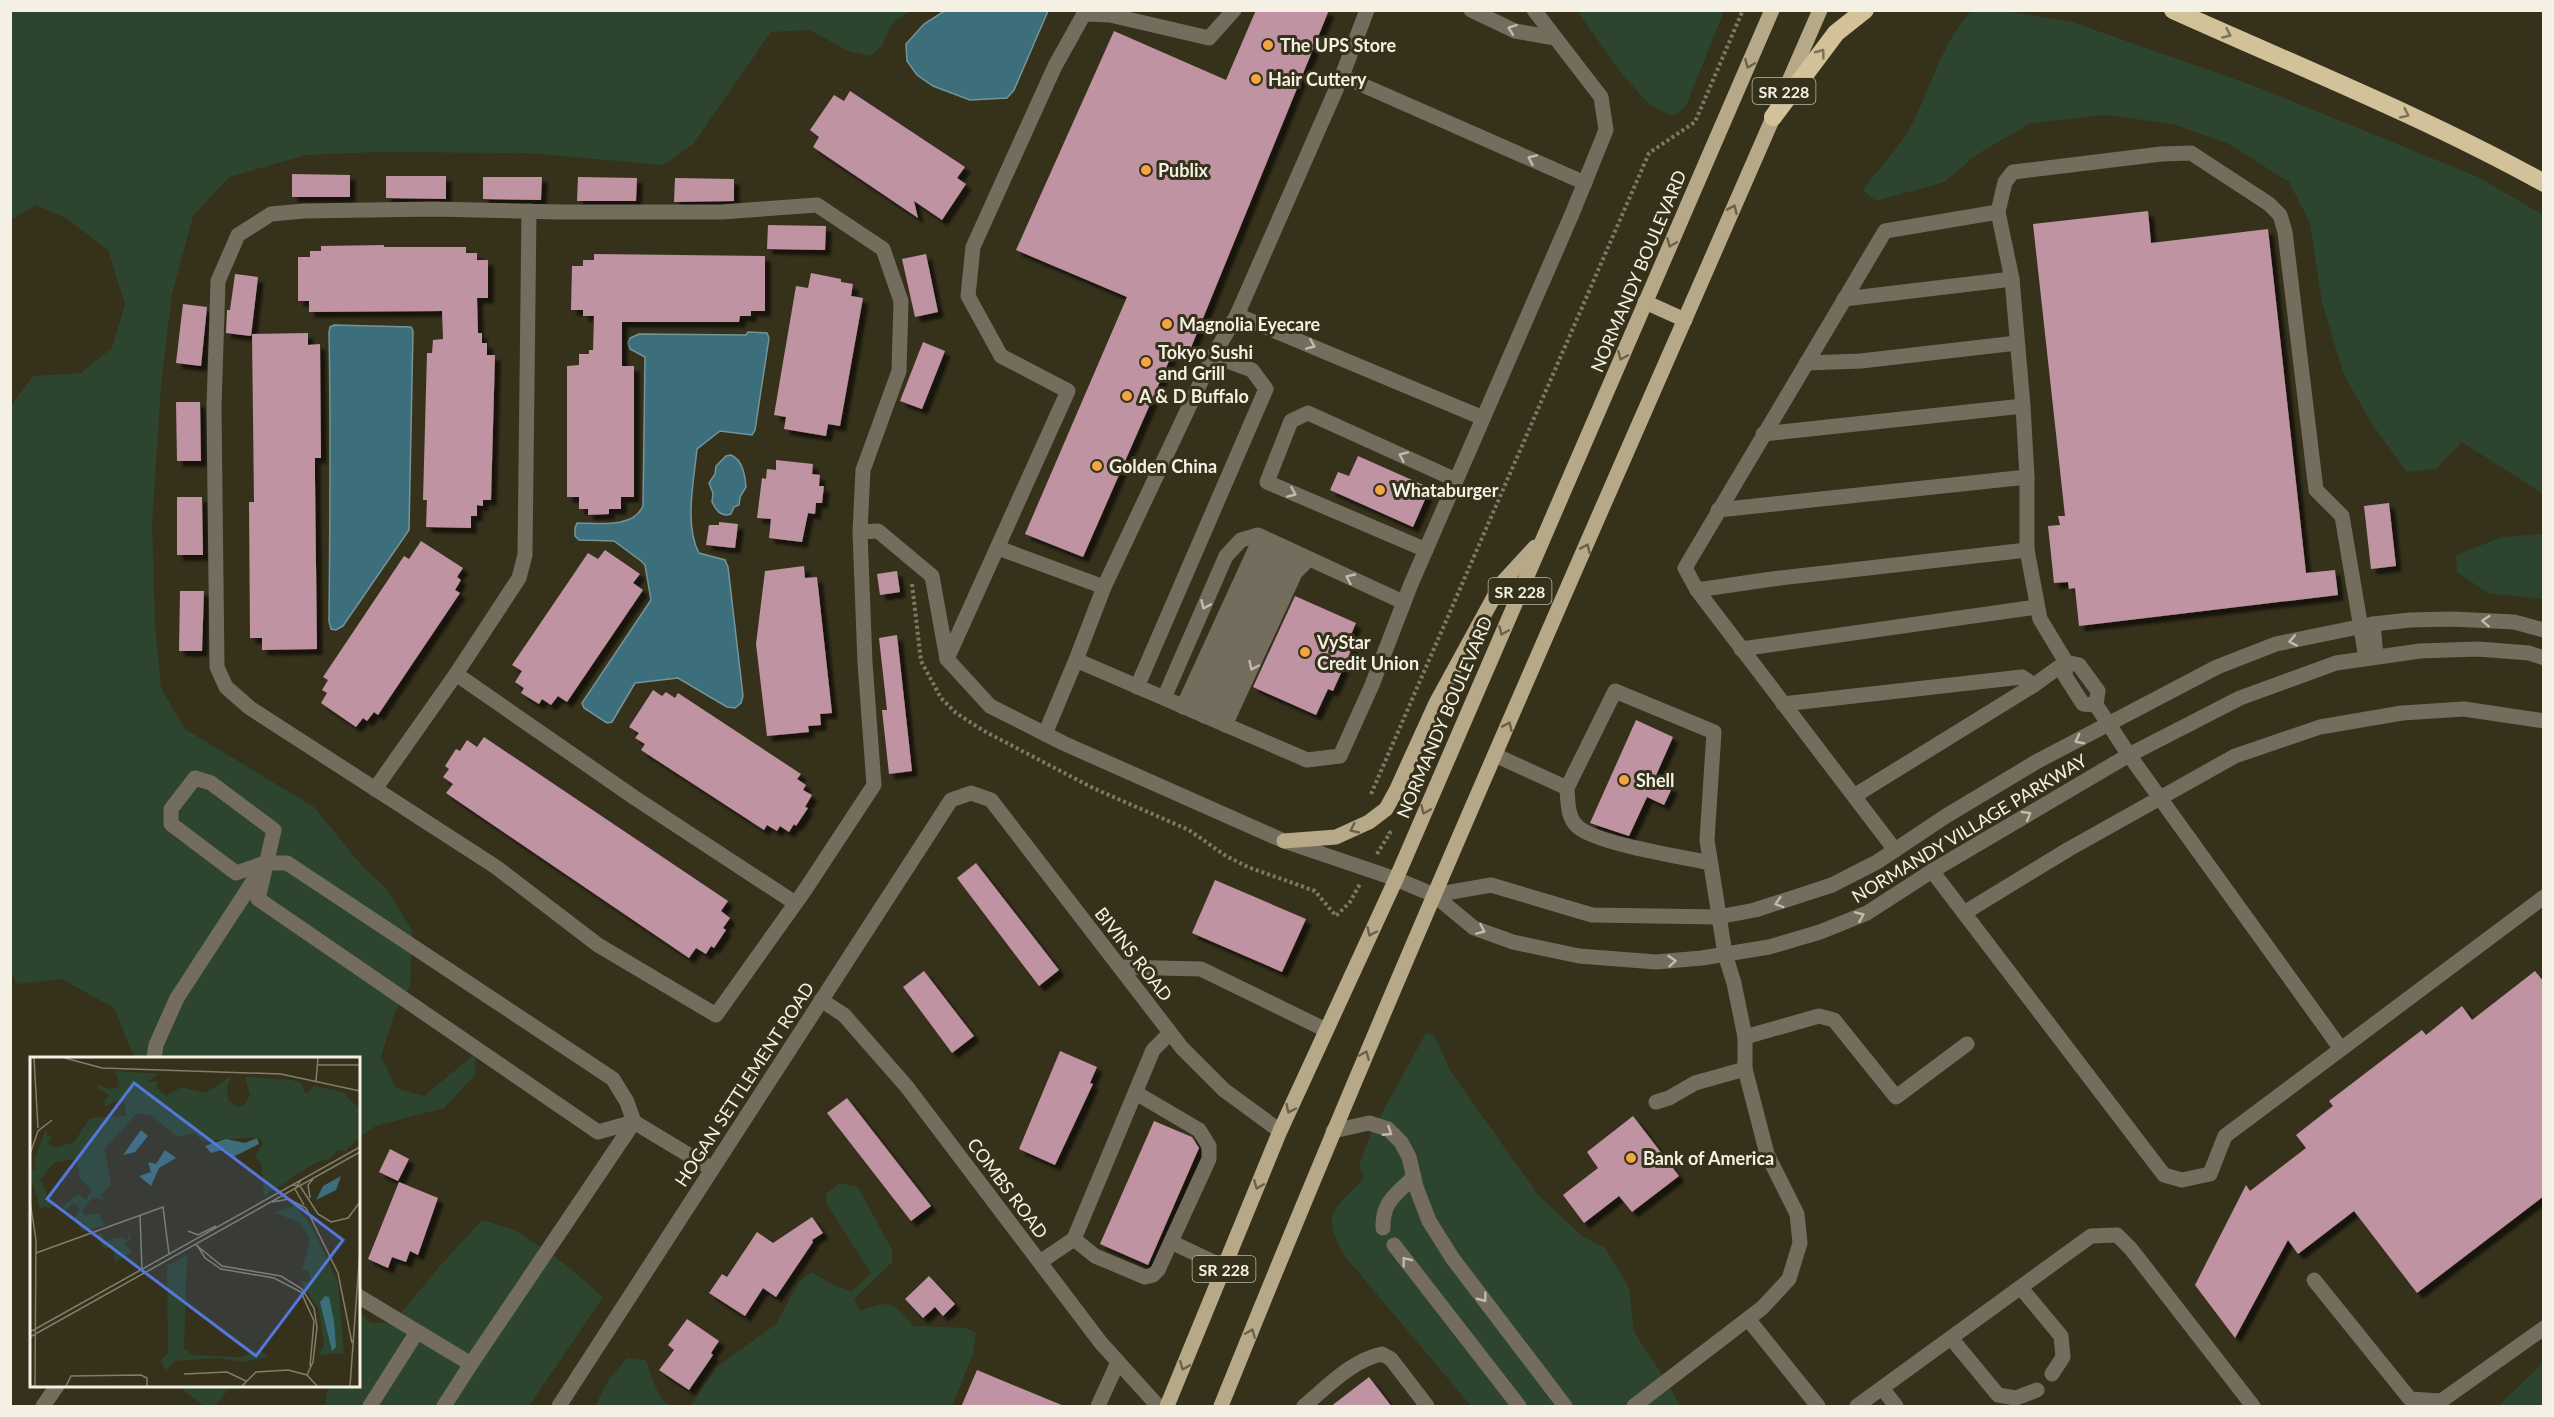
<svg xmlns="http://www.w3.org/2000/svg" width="2554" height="1417" font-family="Lato,sans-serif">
  <defs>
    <filter id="shadow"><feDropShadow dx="5.5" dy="5.5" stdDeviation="1.5" flood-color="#0009"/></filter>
  </defs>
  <rect width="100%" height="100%" fill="#36311b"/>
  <!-- green -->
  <g fill="#2d452e">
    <path d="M1972,10L2005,11L2072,22L2257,87L2478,177L2543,215V494L2462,442L2436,469L2407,472L2372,424L2344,375L2322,303L2310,223L2289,182L2229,144L2173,124L2105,115L2031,123L1979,153L1944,182L1876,201L1863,190C1879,168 1901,146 1913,122C1934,81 1940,46 1972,10Z"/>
    <path d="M11,11H910L893,22L881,47L870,56L848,51L810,30L771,32L693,144L663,165L527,153L377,152L306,155L229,177L193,216L172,294L161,385L152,524L155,626L161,688L185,729L314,807L363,867L386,888L412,930L410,986L395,1012L381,1057L396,1088L424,1096L475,1054V1075L444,1108L376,1126L359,1137L358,1058H140L134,1056L114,1008L62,979L17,984L11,973V406L33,376L81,373L112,348L125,304L108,250L66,218L36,205L11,220Z"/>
    <path d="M1577,11H1724L1686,106L1674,116L1651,106L1622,74Z"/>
    <path d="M2543,534V599L2488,593L2457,572L2456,555L2502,537Z"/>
    <path d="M1426,1033L1434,1035L1451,1072L1539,1196L1581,1235L1605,1248L1629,1288L1634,1332L1669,1385L1680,1406H1471L1343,1254C1320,1209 1336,1210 1364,1178L1359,1166L1372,1131Z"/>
    <path d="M839,1183L858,1187L892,1250V1262L854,1299L860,1311C891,1300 891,1301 914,1326L967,1328L976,1333L973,1353L952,1406H690L718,1366L776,1324L799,1282L811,1272L833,1285L851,1291L871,1274L826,1202V1194Z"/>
    <path d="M482,1220L515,1230L561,1261L603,1297L529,1406H325L328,1386H358L359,1313L371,1323H393L439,1267Z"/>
    <path d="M627,1358L645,1360C653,1374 656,1402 673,1406H595L608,1381Z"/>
    <path d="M2543,1363V1406H2498Z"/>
    <path d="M178,1386H231L215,1406H204Z"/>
  </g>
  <!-- water -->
  <g fill="#3d6e7b" stroke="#74959a" stroke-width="1.5">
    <path d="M946,10L1048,11L1014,90L1007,98L970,100L933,86L917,75L907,61L906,44L924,24Z"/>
    <path d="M334,325L411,327L413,331L409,530L343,626L336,630L331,629L329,621C330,525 331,429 329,333L330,327Z"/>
    <path d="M748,332L767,333L769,338L755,430L752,435L720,431L697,449C694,479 684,526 699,553L725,560L728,567L743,696L741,703L735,708L727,707L678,678L635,683L612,722L607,723L584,708L582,703L651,600L645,565L641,561L614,541L579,540L575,536V528L577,523C597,523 633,529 643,506L645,357L630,349L628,343L630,338L639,334L746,335Z"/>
    <path d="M731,455C743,460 745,476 746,487L740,497L739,505L734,507L731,514C720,518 715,508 712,502L713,493L709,483L715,474L716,466L726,456Z"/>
  </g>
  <!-- building -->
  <g fill="#bf93a1" filter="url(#shadow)">
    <path d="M1256,10H1329L1190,350L1176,345L1083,557L1025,534L1127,297L1016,250L1114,31L1226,80Z"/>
    <path d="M850,91L965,167L957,178L966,184L942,220L914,201L918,218L813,147L819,137L810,130L834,95L844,101Z"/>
    <path d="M292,174L350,175V197H292Z"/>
    <path d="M386,176H446V199L386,198Z"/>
    <path d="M483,177H542L541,200L483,199Z"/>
    <path d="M578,177L637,178L636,201H577Z"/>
    <path d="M675,178L734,179V201L674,202Z"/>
    <path d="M2148,211L2151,243L2268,229L2306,573L2335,570L2338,595L2079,626L2075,588L2069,589L2068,582L2054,583L2048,526L2060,525L2058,516H2065L2033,224Z"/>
    <path d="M768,225L826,226L825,250L767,249Z"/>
    <path d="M384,245V247H466V253H477V260H488V298H477L478,333H482V343H487V355H495L491,500H483V506L477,505V516H471V528L426,527L427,500H423L427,353H432L433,340L443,339L442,311L309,312V301H298V257H310V251H321V246Z"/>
    <path d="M594,254L765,256V311H751V316H740L739,322H622V366H634V497H621V509H609V514L588,515V509H579V497H567V366L579,365V354H589V350H593L594,316H583V310H571L572,266H583V260H594Z"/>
    <path d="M926,254L938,312L915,317L902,259Z"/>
    <path d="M811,273L841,279V282L853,284L851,296L863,298L840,426L828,424L826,436L784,429L786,417L774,415L796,286L808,288Z"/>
    <path d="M235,274L258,277L251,336L226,333L227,310H230Z"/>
    <path d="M183,304L207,307L201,366L176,363Z"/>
    <path d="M308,333V345L320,344L321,458H315V479L317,649L262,650V638H250L249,502H254L252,334Z"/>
    <path d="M923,342L945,351L922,409L900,401Z"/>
    <path d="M176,402H200L201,461H177Z"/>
    <path d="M1358,456L1430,488L1413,527L1330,490L1338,472L1349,476Z"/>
    <path d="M776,460L813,464L812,474L820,475L819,486H824L822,503H816L815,514L808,513L802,542L769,538L771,519L757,518L762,478L766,479L767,469L776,470Z"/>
    <path d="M177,497H202L203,555H177Z"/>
    <path d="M2389,503L2396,566L2371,569L2364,506Z"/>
    <path d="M719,522L738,524L735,548L706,545L709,525H719Z"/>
    <path d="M421,541L463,568L457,577L461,580L455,590L460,593L378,715L374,712L367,721L363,718L356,727L321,703L327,693L322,690L328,680L323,677L404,556L409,559Z"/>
    <path d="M605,550L640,574L633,583L643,590L567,702L558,696L551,705L542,699L539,704L521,693L524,688L515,682L522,671L512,665L588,553L598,559Z"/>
    <path d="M804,566L805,578L817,577L832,713L820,714L821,725L808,726L809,732L767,736L756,644L765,571Z"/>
    <path d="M897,571L900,592L880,595L877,574Z"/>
    <path d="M180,591H204L202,651H179Z"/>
    <path d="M1295,596L1356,623L1347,644L1353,646L1333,691L1328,689L1316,715L1253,687Z"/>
    <path d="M897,635L912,771L889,774L882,710H887L879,638Z"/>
    <path d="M653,690L662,696L666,692L675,698L678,693L801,774L797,779L806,785L803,790L812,795L805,807L808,808L796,826L794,824L789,832L780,826L777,831L767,825L764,830L641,750L645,744L635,738L639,733L629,727Z"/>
    <path d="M1636,720L1673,737L1654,780L1672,788L1664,805L1647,797L1629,836L1590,823Z"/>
    <path d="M484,737L728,901L721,911L730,918L723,928L726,930L714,948L711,946L706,954L696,948L689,958L446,793L453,784L443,777L449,769L445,766L456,749L460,751L467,740L477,747Z"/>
    <path d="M976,863L1059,970L1039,986L957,878Z"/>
    <path d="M1215,880L1306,919L1282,972L1192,933Z"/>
    <path d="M924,971L974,1036L952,1053L903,987Z"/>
    <path d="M2535,971L2544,982V1196L2417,1293L2354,1211L2298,1254L2288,1240L2235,1338L2195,1285L2246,1185L2250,1191L2306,1148L2296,1135L2333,1106L2329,1101L2422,1030L2426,1035L2462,1006L2472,1020Z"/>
    <path d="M1060,1051L1097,1067L1090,1083L1093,1084L1055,1165L1019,1149Z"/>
    <path d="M847,1098L931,1206L911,1221L827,1113Z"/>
    <path d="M1633,1116L1679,1176L1632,1212L1619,1196L1584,1223L1563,1195L1598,1168L1587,1152Z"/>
    <path d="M1154,1121L1192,1137L1199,1148L1148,1265L1100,1244Z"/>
    <path d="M390,1149L409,1159L398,1181L379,1172Z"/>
    <path d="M399,1182L438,1198L418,1255L410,1251L406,1262L392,1257L388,1268L368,1259Z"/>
    <path d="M812,1217L823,1233L812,1240L813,1242L776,1297L763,1288L745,1316L709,1293L722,1274L727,1277L757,1232L773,1243Z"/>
    <path d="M929,1276L955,1304L943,1316L935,1307L923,1318L905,1299Z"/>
    <path d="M687,1319L719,1341L711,1353L713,1355L689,1390L659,1370L674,1350L668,1345Z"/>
    <path d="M977,1370L1064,1406V1407H961Z"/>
    <path d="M1369,1377L1392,1407H1330Z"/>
  </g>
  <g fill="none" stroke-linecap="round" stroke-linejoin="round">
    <!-- path -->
    <g stroke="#7e7967" stroke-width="4" stroke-dasharray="3 3" stroke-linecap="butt">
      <path d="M912,584L921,661L941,698L956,713L984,731L1093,788L1189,830L1226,856L1248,867L1315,891L1336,916L1350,902L1360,884"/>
      <path d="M1371,794L1649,153L1695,122L1743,10"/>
      <path d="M1377,854L1390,833L1388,830"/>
    </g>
    <!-- minor -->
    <g stroke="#746d5d" stroke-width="15">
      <path d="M1471,10L1515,31L1555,38"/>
      <path d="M1342,76L1585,183"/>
      <path d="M1998,212L2005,182L2013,172L2161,154L2191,153L2269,204L2280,215L2285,232L2316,490L2342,516L2366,658"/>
      <path d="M1844,299L2012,279"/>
      <path d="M1237,315L1483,418"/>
      <path d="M1806,363L1861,361L2017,343"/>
      <path d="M1763,434L2023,406"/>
      <path d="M1718,510L2027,477"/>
      <path d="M860,532L865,663L874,785L805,890L716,1015L598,945L496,867L250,708L226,687L217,667L214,407L218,281L238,235L271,214L304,211L434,209L559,212H721L817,205L883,249L901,301L899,371L863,470L860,532L878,531L932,576L947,659L990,706L1063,743L1284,841L1396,879L1434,895L1474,928L1513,942L1579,956L1656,962L1702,958L1769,947L1820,932L1867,913L1932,871L2129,755L2240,698L2336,663L2420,651L2478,649L2529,653L2544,658"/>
      <path d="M998,548L1104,587L1076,660"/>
      <path d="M1426,550L1267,482L1291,421L1308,413L1456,480"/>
      <path d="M1104,587L1213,356L1237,315L1342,76L1367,10"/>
      <path d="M1697,590L1772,579L2027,550"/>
      <path d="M2373,624L2376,656"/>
      <path d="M1741,649L2037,607"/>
      <path d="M947,659L1068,391L1001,356L968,296L973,247L1055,66L1084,14L1110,15L1209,38L1234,10"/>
      <path d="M456,674L635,798L795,903"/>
      <path d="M1137,687L1266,389L1252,370L1213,356"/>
      <path d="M1164,698L1226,556L1241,540L1258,535L1403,602"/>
      <path d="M1783,704L2022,677L2034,685"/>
      <path d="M2096,705L2083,704L2065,676L2066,662L2079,665L2098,691L2096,705L2129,755L2341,1049"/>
      <path d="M1183,707L1261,537"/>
      <path d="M1194,711L1272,542"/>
      <path d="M1216,715L1293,552"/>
      <path d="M1204,716L1282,546"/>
      <path d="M1225,725L1295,573L1309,559"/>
      <path d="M1045,734L1076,660L1307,760L1340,756L1372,685L1411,584L1572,214L1606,130L1601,97L1534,10"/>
      <path d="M1495,755L1567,788L1615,691L1714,732L1707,840L1725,954L1734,983L1745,1037V1069L1695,1083L1669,1098L1656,1102"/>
      <path d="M1567,788C1568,801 1567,818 1578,827C1598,844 1682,857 1710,863"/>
      <path d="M375,789L456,674L519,578L525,555L529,211"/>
      <path d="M1854,796L2034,685L2066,662L2040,619L2027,550V477L2023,406L2012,279L1998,212L1885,231L1685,568L1697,590L1895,850"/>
      <path d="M1932,871L2164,1175L2182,1180L2210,1174L2225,1136L2544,897"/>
      <path d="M1434,895L1491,885L1592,915L1718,917L1755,910L1832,885L1877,862L1946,816L2036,762L2217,667L2276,644L2373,624L2410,620L2452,619L2514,622L2544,630"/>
      <path d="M1964,913L2069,849L2235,756L2320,727L2402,713L2464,709L2544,721"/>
      <path d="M1120,967L1201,969L1326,1030"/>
      <path d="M821,1000L844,1015L907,1087L1101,1343L1158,1406"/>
      <path d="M1745,1037L1819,1016L1834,1020L1896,1097L1967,1044"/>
      <path d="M154,1058L156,1045L177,998L261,869"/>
      <path d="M1333,1131L1369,1123L1388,1129L1401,1142L1409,1157L1416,1187L1429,1221L1453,1259L1565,1406"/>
      <path d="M598,1132L634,1122L627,1102L613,1079L287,863H265L236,873L171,824V809L195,778L211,783L274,830L258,899L598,1132"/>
      <path d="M1383,1228C1382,1202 1396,1194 1414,1177"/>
      <path d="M1074,1239L1095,1256L1145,1277L1153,1275L1158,1270L1209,1159V1146L1199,1130L1136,1093"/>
      <path d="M1171,1242L1224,1267"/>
      <path d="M1394,1245L1519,1406"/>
      <path d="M1040,1262L1074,1239L1153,1050L1170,1033"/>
      <path d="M2314,1280L2410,1399L2441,1401L2544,1328"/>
      <path d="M2021,1288L2061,1336L2063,1357L2052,1374"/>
      <path d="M358,1296L471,1364L444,1406"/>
      <path d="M1748,1319L1818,1406"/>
      <path d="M1951,1338L1998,1395L2016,1398L2037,1390"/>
      <path d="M471,1364L634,1122L712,1169"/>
      <path d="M1882,1388L1896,1406"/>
      <path d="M43,1406L57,1386"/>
      <path d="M370,1406L417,1332"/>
      <path d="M559,1406L951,800L971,793L991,800L1182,1048L1224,1090L1280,1131"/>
      <path d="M1098,1406L1118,1362"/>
      <path d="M1304,1406C1327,1387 1352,1360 1382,1354L1391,1359L1427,1406"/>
      <path d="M1634,1406L1762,1308L1789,1279L1800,1243L1797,1214L1767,1154L1745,1069"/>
      <path d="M1857,1406L2091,1236L2117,1235L2131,1249L2253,1406"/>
    </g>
    <!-- major -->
    <g stroke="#b7a988" stroke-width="15">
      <path d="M1645,302L1685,320"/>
      <path d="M1284,841L1336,837L1369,822L1386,809L1396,791L1436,703L1501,584L1535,547"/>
      <path d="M1167,1406L1280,1131L1396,879L1772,10"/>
      <path d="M1221,1406C1410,937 1618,475 1820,10"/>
    </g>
    <!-- highway -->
    <g stroke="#d2c199" stroke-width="18">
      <path d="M2173,10C2297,66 2425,117 2544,183"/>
      <path d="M1773,117L1836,33L1865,10"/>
    </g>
  </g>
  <!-- one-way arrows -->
  <defs><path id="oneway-chevron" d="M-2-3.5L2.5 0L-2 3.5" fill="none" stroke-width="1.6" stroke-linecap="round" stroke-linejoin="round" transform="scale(1.5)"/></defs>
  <g stroke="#c1bcae">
    <use href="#oneway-chevron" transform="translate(1512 29) rotate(-160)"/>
    <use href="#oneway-chevron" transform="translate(1532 159) rotate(-156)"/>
    <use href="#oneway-chevron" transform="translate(1311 345) rotate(23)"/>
    <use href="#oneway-chevron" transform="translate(1403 456) rotate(-156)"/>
    <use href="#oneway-chevron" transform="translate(1292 493) rotate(23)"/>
    <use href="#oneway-chevron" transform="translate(1350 578) rotate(-155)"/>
    <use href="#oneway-chevron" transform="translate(1205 605) rotate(114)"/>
    <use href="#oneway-chevron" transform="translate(2486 621) rotate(-177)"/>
    <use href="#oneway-chevron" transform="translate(2293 641) rotate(169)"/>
    <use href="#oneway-chevron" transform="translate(1253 666) rotate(115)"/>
    <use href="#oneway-chevron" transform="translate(2079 740) rotate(152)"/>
    <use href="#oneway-chevron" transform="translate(2027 815) rotate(-30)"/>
    <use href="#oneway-chevron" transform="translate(1779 903) rotate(163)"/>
    <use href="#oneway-chevron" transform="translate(1860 916) rotate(-23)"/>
    <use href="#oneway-chevron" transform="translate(1481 930) rotate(23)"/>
    <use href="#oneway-chevron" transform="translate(1672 961) rotate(-5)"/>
    <use href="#oneway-chevron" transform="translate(1388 1132) rotate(33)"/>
    <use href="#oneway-chevron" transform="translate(1406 1261) rotate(-128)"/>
    <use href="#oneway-chevron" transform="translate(1483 1298) rotate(53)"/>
  </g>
  <g stroke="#7c7254">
    <use href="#oneway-chevron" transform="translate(2227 34) rotate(24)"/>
    <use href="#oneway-chevron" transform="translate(1821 53) rotate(-53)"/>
    <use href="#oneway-chevron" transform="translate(2405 114) rotate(25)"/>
  </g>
  <g stroke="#6a6147">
    <use href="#oneway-chevron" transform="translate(1749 64) rotate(113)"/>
    <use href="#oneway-chevron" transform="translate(1733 209) rotate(-66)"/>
    <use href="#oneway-chevron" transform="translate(1671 243) rotate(113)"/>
    <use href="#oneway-chevron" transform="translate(1622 356) rotate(113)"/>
    <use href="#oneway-chevron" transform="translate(1586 548) rotate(-66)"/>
    <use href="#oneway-chevron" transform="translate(1503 631) rotate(113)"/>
    <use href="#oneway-chevron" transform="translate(1508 726) rotate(-66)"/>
    <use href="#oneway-chevron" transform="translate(1425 810) rotate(113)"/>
    <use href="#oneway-chevron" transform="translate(1354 829) rotate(155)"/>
    <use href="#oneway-chevron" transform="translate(1371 932) rotate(115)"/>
    <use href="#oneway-chevron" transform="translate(1365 1055) rotate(-67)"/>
    <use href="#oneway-chevron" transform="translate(1290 1109) rotate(115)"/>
    <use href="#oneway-chevron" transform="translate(1258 1185) rotate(112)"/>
    <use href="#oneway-chevron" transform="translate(1251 1333) rotate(-68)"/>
    <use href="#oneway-chevron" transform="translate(1184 1366) rotate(112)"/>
  </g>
  <!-- markers -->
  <g fill="#f2a541" stroke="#36311b" stroke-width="2">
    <circle cx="1268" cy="45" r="6"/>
    <circle cx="1256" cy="79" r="6"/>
    <circle cx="1146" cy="170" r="6"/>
    <circle cx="1167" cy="324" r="6"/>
    <circle cx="1146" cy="362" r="6"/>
    <circle cx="1127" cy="396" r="6"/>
    <circle cx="1097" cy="466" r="6"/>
    <circle cx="1380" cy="490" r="6"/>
    <circle cx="1305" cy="652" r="6"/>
    <circle cx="1624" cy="780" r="6"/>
    <circle cx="1631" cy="1158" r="6"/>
  </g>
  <g text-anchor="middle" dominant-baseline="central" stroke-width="6" stroke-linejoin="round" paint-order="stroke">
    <!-- shield labels -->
    <g fill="#36311b" stroke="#bbb7a8" stroke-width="1.5">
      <rect x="1752.5" y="78" width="63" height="26" rx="4.5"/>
      <rect x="1488.5" y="578" width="63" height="26" rx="4.5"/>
      <rect x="1192.5" y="1256" width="63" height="26" rx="4.5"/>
    </g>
    <g font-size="16" font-weight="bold" fill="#f4f1e4">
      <text x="1784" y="91">SR 228</text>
      <text x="1520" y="591">SR 228</text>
      <text x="1224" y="1269">SR 228</text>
    </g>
    <!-- poi labels -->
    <g font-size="18" font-weight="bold" fill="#f4f1e4" stroke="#36311b" text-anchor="start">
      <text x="1280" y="45">The UPS Store</text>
      <text x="1268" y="79">Hair Cuttery</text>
      <text x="1158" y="170">Publix</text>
      <text x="1179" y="324">Magnolia Eyecare</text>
      <text x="1158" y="352">Tokyo Sushi<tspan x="1158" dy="21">and Grill</tspan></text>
      <text x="1139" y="396">A &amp; D Buffalo</text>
      <text x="1109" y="466">Golden China</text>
      <text x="1392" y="490">Whataburger</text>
      <text x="1317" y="642">VyStar<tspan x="1317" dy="21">Credit Union</tspan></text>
      <text x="1636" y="780">Shell</text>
      <text x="1643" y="1158">Bank of America</text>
    </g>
    <!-- street labels -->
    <g font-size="18" fill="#f4f1e4" stroke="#36311b">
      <text transform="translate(1638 271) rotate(-67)">NORMANDY BOULEVARD</text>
      <text transform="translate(1444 717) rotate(-67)">NORMANDY BOULEVARD</text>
      <text transform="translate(1969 828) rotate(-31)">NORMANDY VILLAGE PARKWAY</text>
      <text transform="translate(1134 954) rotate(52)">BIVINS ROAD</text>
      <text transform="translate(744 1084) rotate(-57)">HOGAN SETTLEMENT ROAD</text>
      <text transform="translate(1008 1188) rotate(53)">COMBS ROAD</text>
    </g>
  </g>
  <!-- overview -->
  <g transform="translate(30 1057)">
    <rect width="330" height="330" fill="#36311b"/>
    <path d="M85,14L129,17L117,25L127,24V31L136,39L151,30L176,36L201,19L197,30L198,43L208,50L215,47L220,38L215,20L262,23L271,26L276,37L284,29L313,35L330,53V81L315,94L308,93L301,101L285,106L234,139L232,108L225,100L233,86L229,80L172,84L165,76L148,80L120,58L107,56L75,92L81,128L70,139L78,142L62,141L52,154L55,158L69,156L74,169L52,174L44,161L49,155L48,149L43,146L35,154L33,149L48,137L56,143L62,134L50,121L46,102L25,105L10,123L22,148L20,152L15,149L10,152L0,116L6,112L4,105L16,72L17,79H23L18,85L20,89L28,90L44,85L60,61L96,59L95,45L85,44L75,50L74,44L80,38L68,32L67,27L78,32L90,30ZM266,148L283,172L308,226L314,296L289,298L294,288L289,253L270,224L282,225L278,214L272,213L280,182L269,165L245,156ZM100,174V183L94,186L102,195L85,205L83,191H74L65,179L72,176L74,184L92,180L97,184ZM157,198L154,292L163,298L209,300L231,294L238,300L211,305L188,301L145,304L135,314L131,303L138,296L137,209Z" fill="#2d452e"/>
    <path d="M111,73L118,79L105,95L93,98ZM227,81L229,87L203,100L195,92L181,96L175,89L196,82L215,86ZM135,93L146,101L129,111L121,129L109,119L121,115L118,105L126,107ZM311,119L306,133L286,143L293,129ZM295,239L299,240L304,264L306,290L302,294L290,245Z" fill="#3d6e7b"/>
    <path fill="none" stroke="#827e6b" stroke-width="1.5" d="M4,1L8,71M35,1L72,11L251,17L330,34M288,8H330M286,24L288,1M0,97L8,74L22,63M271,123L265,132L274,148M262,128L270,129L288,157L301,165L318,161L330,145M280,141L278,128L283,122M0,144L6,183L5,329M242,145L259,142L276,151L308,216L322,286M110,158L112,213M158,174L168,178L186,169M166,188L192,209L251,219L272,232L284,251L287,270L283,305L277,318M167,188L175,201L191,212L244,221L271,235L284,264L280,309M6,196L133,150L139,197M0,275L330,90M0,280L330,95M154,317L197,315L216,324M36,329L41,319L111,318L117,321V329M212,329L226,315L258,313L277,318L287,329M320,329L330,192"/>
    <path fill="#5377db" fill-opacity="0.15" stroke="#5377db" stroke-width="3" d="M104,26L313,183L226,299L17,142Z"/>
    <rect width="330" height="330" fill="none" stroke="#f4f1e4" stroke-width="3"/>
  </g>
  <!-- border -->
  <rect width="2554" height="1417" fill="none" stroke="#f4f1e4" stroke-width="24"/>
</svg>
